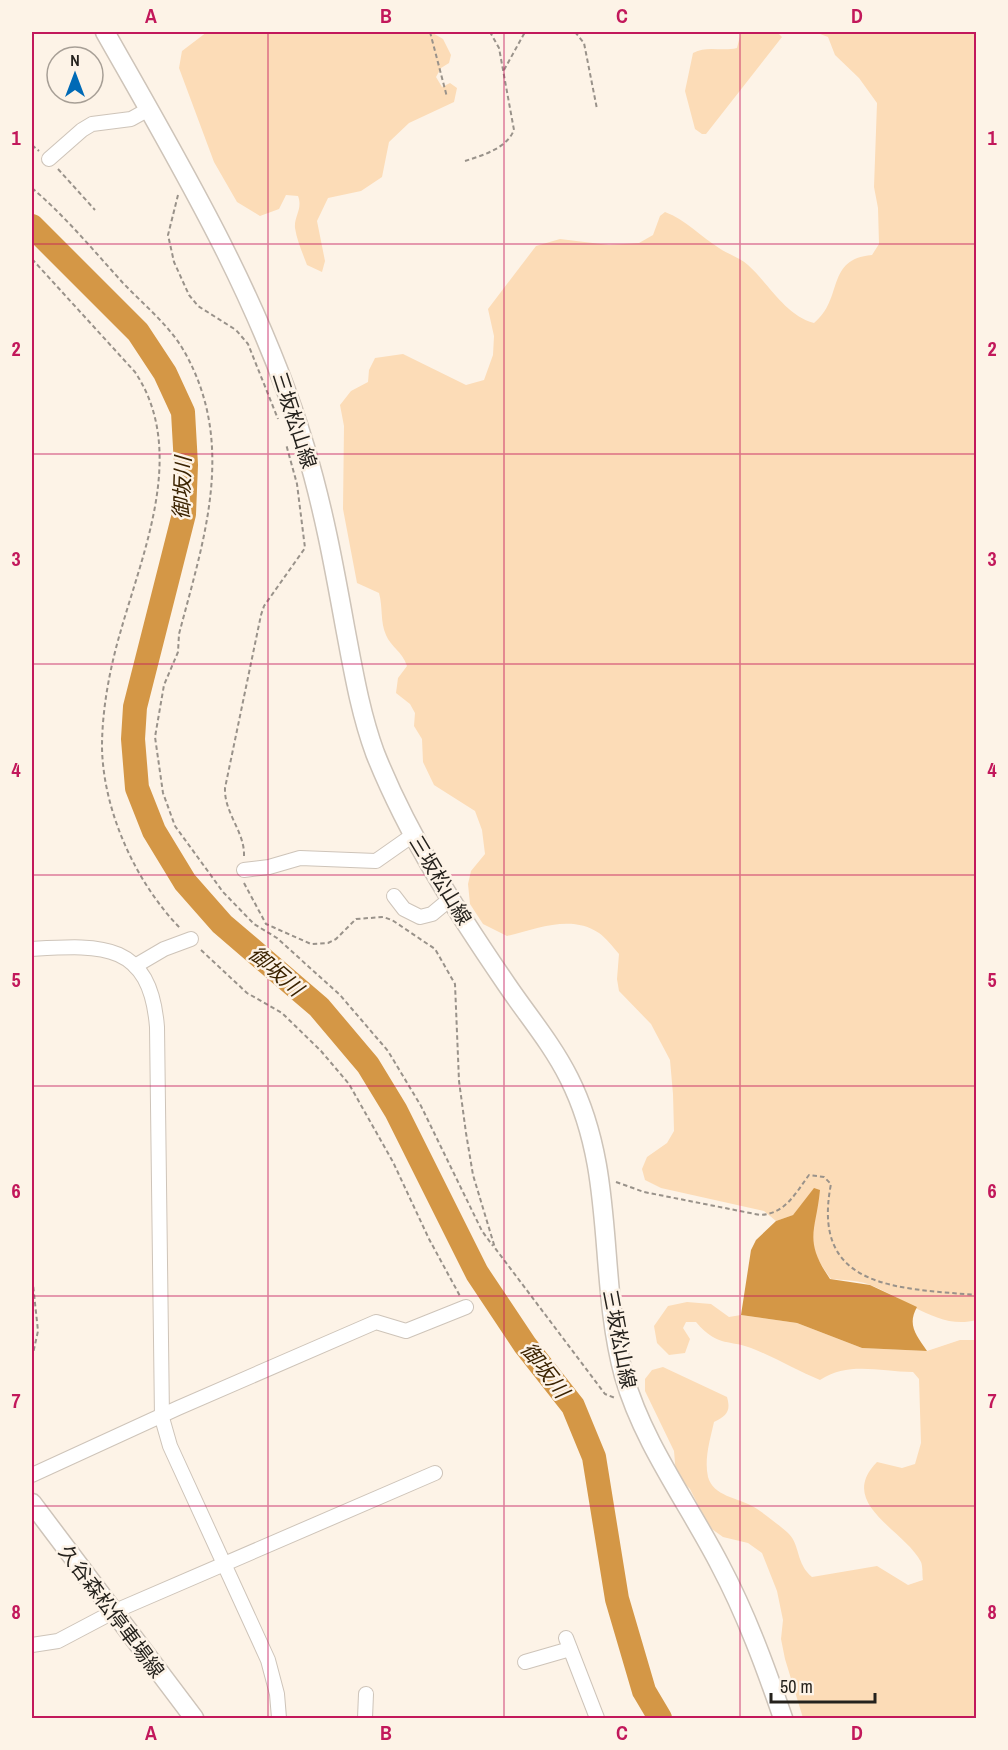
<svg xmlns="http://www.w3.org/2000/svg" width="1008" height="1750" font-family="'Archivo Narrow','Noto Sans JP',sans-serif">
  <rect width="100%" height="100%" fill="#fdf3e7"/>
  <!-- green -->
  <g fill="#fcdcb7">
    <path d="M207,32H431L443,39L451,55L449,63L441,68L436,77L442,87L450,83L457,88L454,102L409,123L389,142L382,177L361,191L328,198L317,221L325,261L322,272L307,265C303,254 297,241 295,228C294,216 303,209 298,196L286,195L279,209L260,216L237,202L214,162L179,68L182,51Z"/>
    <path d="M741,32H777L782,37L706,134H702L695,129L685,91L693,53C708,45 721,52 737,48Z"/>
    <path d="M815,32H976V1320C939,1331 902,1296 868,1284C856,1280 843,1280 831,1279C821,1265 812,1253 812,1236C812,1215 819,1212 814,1189L793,1215L776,1221L764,1211L661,1188L645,1180L642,1169L647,1157L667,1143L674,1131L673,1094L670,1060L651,1024L619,991L617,979L619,954C613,947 606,938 599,933C571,914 537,929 507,936L483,924L470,904L468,884L471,871L485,854L482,830L475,811L434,785L423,762L422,739L414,726L415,713L410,704L396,693L398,678L407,666C402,651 391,647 386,635C380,622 383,607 379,593L357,583L343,509L344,426L340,405L351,391L368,382L369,370L375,358L403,354L466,385L484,380L493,355L494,336L488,309L536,246L560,239L609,245L639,243L653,235L660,216L665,212C686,220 700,236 719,248C728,254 740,258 748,265C769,284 785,315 814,323C844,299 825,259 872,255L879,244L878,208L874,187L877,103L859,78L835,55L828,37Z"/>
    <path d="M687,1302L711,1304L729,1317L741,1315L797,1323L862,1348L927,1351L960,1340H976V1718H803L785,1659L781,1639L783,1620L777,1591L762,1553L748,1543L723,1537L709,1527L690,1489L676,1475L674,1451L645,1391V1379L652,1370L663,1367L727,1397C731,1411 727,1416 714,1422C710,1440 704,1459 708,1477C713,1496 738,1498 752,1506C760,1510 783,1528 789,1534C800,1545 796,1564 812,1577L877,1566L908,1585L923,1580C922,1575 923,1567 921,1562C904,1529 836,1504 877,1462L902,1468L915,1464L921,1443L919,1379L913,1372C880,1372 849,1361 820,1380C798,1371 778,1359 756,1350C729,1338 719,1349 696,1322H686L683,1328L690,1339L685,1353L669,1355L657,1343L654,1326L668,1306Z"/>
  </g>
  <!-- water -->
  <path fill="#d49746" d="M814,1188L820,1190C816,1232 803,1239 830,1279L870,1285L917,1307C907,1325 916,1335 927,1351L862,1348L797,1323L741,1315L751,1250L756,1240L776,1221L793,1215Z"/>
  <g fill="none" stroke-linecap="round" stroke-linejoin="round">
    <!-- river -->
    <path stroke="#d49746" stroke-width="24" d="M32,226L138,332L165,373L183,412L186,465L184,514L135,707L133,739L137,788L154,831L185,882L222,924L319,1007L368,1065L396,1111L477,1273L525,1345L573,1406L594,1457L617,1599L644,1691L660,1718"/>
    <!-- minor casing -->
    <g stroke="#cec4b9" stroke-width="16">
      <g id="minor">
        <path d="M49,159L82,130L92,124L131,119L149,109"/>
        <path d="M244,870L269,867L300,858L376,861L413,835"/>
        <path d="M394,896L404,909L420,917L432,914L450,899"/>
        <path d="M32,949C101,945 150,941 157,1027L162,1418L170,1446L268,1660L277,1694L279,1718"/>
        <path d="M135,966L164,949L191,939"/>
        <path d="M32,1475L178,1408L376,1322L406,1331L466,1307"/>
        <path d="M566,1638L597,1718"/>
        <path d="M32,1645L58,1641L113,1612L435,1473"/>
        <path d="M525,1662L570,1649"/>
        <path d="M365,1718L366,1694"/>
      </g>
    </g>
    <!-- major casing -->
    <g stroke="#cec4b9" stroke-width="21">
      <g id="major">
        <path d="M105,32C181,166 260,298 305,447C323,506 334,566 345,627C353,669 360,712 375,753C408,836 457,912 507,985C528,1016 552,1044 569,1078C617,1173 597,1276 624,1376C643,1443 688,1503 720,1565C746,1614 765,1666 783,1718"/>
        <path d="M32,1503L194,1718"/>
      </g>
    </g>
    <!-- path -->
    <g stroke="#99928a" stroke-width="2" stroke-dasharray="4.5 3" stroke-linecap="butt">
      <path d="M430,32L447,97"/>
      <path d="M575,32L584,43L597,109"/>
      <path d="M504,70L525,32"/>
      <path d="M32,145L39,151"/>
      <path d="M465,161C483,155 506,149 514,130L499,48L490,32"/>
      <path d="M58,169L95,210"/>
      <path d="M32,188C65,216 94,251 123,283C144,305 169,325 184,351C237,444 204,539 179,634L178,652L164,685L155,737L163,793L175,826L223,892L254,924L277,938L340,995L388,1051L421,1106L482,1231L493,1246"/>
      <path d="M178,195L168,235L174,262L189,295L198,306L236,330L248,344L278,419"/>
      <path d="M32,259L135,372C187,450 144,549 121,630C110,667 102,709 102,747C103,811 136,883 180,928"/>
      <path d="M244,856C245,832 224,813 225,788L261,615L264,606L305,548L297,484L286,444"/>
      <path d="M244,883L266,924L311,944L328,943L336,939L356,919L383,917L392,920L435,949L455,984L459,1081L466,1133L473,1175L495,1248L605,1394L615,1398"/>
      <path d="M201,950L247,993L282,1013L321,1051L349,1084L393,1162L429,1239L460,1296"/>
      <path d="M616,1182L644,1192L760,1215C785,1214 795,1194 809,1175L824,1177L831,1184C810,1290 899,1288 976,1295"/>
      <path d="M32,1358L38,1331L32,1275"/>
    </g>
    <!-- minor -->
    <use href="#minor" stroke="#fff" stroke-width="14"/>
    <!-- major -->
    <use href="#major" stroke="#fff" stroke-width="18"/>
  </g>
  <!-- grid -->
  <path fill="none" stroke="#c2185b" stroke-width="1.5" stroke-opacity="0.55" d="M268,32V1718M504,32V1718M740,32V1718M32,244H976M32,454H976M32,664H976M32,875H976M32,1086H976M32,1296H976M32,1506H976"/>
  <g text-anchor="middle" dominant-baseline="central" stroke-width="5" stroke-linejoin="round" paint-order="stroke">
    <!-- street labels -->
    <g font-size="20" fill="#25221d" stroke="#fdf3e7">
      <text transform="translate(295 420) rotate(72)">三坂松山線</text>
      <text transform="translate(441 880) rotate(59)">三坂松山線</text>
      <text transform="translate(620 1339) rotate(79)">三坂松山線</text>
      <text transform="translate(112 1611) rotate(53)">久谷森松停車場線</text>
    </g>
    <!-- water labels -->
    <g font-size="21" font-style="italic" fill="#3b2300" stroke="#fdf3e7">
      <text transform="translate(182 488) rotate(-88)">御坂川</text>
      <text transform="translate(276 971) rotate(41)">御坂川</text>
      <text transform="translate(545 1370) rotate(52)">御坂川</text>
    </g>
  </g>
  <!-- border -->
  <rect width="1008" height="1750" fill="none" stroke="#fdf3e7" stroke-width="66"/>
  <!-- north arrow -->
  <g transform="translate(75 75)"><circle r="28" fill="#fdf3e7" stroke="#a79f96" stroke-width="1.5"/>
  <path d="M0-4.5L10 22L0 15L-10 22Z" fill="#006ab6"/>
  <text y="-9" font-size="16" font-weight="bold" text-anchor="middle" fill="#25221d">N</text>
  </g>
  <!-- scale -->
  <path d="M771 1693v9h104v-9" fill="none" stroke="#25221d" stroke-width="3"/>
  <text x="780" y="1693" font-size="18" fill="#25221d" stroke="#fdf3e7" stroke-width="4.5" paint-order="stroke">50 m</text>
  <rect x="33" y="33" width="942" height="1684" fill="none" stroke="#c2185b" stroke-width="2"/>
  <g font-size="20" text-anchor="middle" font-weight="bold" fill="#c2185b">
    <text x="151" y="23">A</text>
    <text x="386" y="23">B</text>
    <text x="622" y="23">C</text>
    <text x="857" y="23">D</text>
    <text x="16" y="145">1</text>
    <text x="992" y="145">1</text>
    <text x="16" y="356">2</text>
    <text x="992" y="356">2</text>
    <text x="16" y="566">3</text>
    <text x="992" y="566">3</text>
    <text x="16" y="777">4</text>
    <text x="992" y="777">4</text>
    <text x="16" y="987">5</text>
    <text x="992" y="987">5</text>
    <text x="16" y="1198">6</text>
    <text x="992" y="1198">6</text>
    <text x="16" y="1408">7</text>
    <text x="992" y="1408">7</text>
    <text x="16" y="1619">8</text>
    <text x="992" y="1619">8</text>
    <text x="151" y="1740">A</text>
    <text x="386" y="1740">B</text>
    <text x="622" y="1740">C</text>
    <text x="857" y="1740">D</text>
  </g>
</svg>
